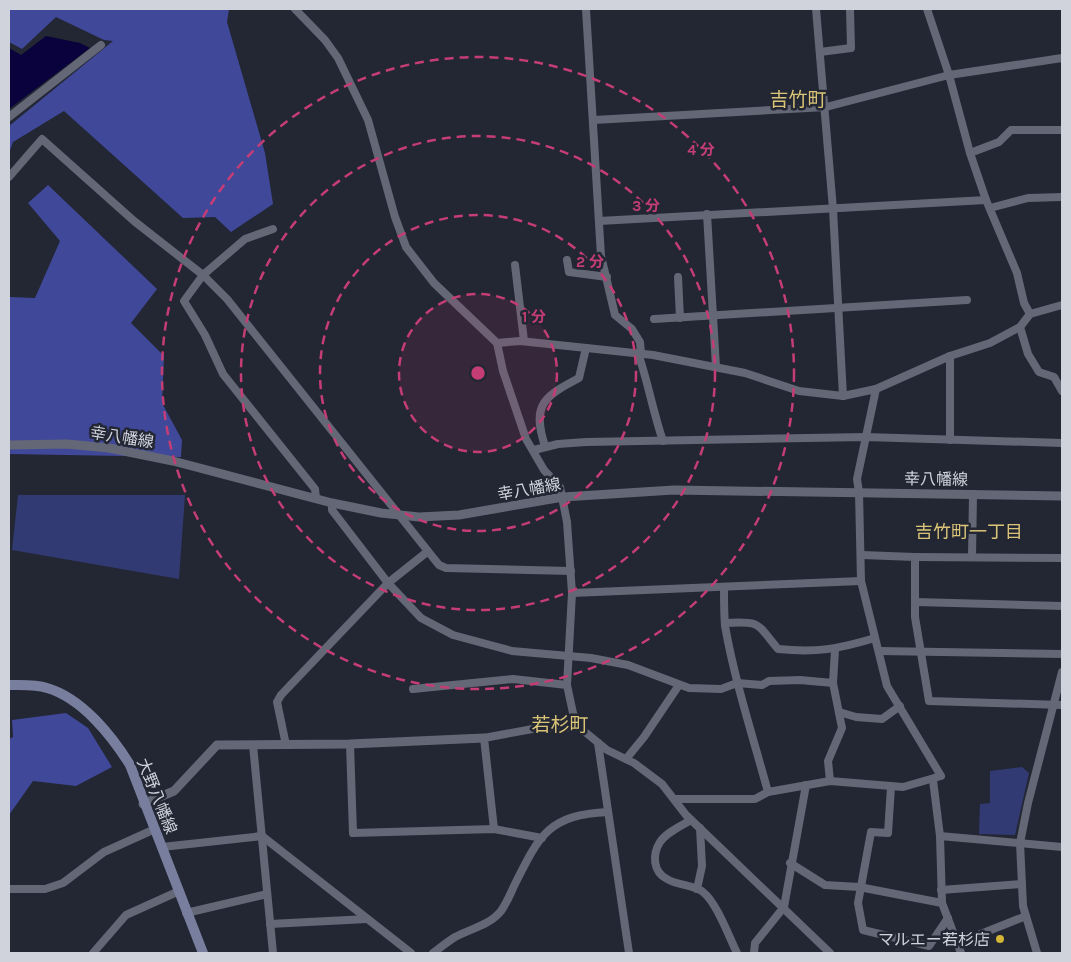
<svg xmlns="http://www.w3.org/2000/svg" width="1071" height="962" font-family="Karla,'Noto Sans JP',sans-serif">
  <rect width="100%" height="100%" fill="#232633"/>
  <!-- green -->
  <g fill="#323a73">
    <path d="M18,495H185L179,579L12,550Z"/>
    <path d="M1022,767L1029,773L1015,835L979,834L980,804L990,803V771Z"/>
  </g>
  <!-- forest -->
  <g fill="#404999">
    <path d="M9,9H229L227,22L265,153L273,204L231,232L215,217L183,218L64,111L13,142L9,153V126L113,41L104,40L56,17L22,49L9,42Z"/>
    <path d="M48,185L157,289L131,323L164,356L162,403L182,440L181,457L9,454V297L35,298L60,241L28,203Z"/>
    <path d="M66,713L88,728L112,767L76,786L33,781L9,815V739L13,737L12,720Z"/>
  </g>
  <!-- water -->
  <path fill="#09023c" d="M46,36L80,43L90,48L9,109V48L21,55Z"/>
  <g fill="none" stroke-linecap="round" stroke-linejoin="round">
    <!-- minor -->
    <g stroke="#646776" stroke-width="8">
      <path d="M295,9L325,40L338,58L368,120L395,217L406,247L434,283L497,343L503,371L526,439L544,470L560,487L567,522L572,593L567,685L573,713L579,727L607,750L634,763L662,784L686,815L830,953"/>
      <path d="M586,9L601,256L615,315L632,329L640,342L641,353"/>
      <path d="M816,9L833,209L843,396"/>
      <path d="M927,9L949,75L970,153L986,200L1017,273L1024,303L1030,314"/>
      <path d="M820,52L851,48L850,9"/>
      <path d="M9,117L101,45"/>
      <path d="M594,120L826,107L949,75L1062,58"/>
      <path d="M970,153L999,142L1011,130H1062"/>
      <path d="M9,177L42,139L134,221L203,275L227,299L439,565L446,568L571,571"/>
      <path d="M990,208L1028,198L1062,197"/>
      <path d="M707,214L716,367"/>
      <path d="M599,221L986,200"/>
      <path d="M273,229L245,239L203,275L184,301L205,335L223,374L315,489L316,498"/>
      <path d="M567,260L569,272L607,277"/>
      <path d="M515,265L524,341"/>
      <path d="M678,277L680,318"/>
      <path d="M654,319L967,300"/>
      <path d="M1020,327L1028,354L1039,372L1054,377L1062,391"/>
      <path d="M497,343L520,341L653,355L745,373L799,391L843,396L876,389L950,356L990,343L1020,327L1030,314L1062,305"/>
      <path d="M638,353C648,382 653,412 663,441"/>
      <path d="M950,356V440"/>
      <path d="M545,446C531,404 545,396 579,378L586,348"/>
      <path d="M534,450L558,444L586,442L866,437L1062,443"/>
      <path d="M332,503V510L388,583L421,618L453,635L512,651L591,658L628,665L689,688L721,689L737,683L762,685L769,681L800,680L833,683L835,650"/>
      <path d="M862,555L915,557V617L929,701L1062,705"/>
      <path d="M915,557L1062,558"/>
      <path d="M972,557L973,494"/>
      <path d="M724,588C724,600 724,614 725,626C735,682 753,737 768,792"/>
      <path d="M572,593L861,581"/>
      <path d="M915,602L1062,606"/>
      <path d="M725,623C762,621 756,623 778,649C817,653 838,649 875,638"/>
      <path d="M879,651L1062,654"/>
      <path d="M413,689L513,679L567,685"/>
      <path d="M839,712L856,717L882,719L900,706"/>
      <path d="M598,743L629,953"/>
      <path d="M350,744L353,833L494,829L542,838"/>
      <path d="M253,745L273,953"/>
      <path d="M286,745L277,702L281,695L388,583L427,552"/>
      <path d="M626,759L644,737L679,685"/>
      <path d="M933,780L940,836L942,903L961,953"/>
      <path d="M830,781L828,761L842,728L833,683"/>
      <path d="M891,787L888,833L871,832L858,903L863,930L929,946L948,918"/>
      <path d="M675,799H755L768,792L830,781L903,787L941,776L887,686L861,581L859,492L857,479L876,389"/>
      <path d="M691,820C681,826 667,832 660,842C652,855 653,872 667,879C678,886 693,884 703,892C717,903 729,937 737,953"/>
      <path d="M494,829L484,738L538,728L579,727"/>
      <path d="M940,836L1062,847"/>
      <path d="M162,847L262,836L411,953"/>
      <path d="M790,863L825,885L859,887L942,903"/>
      <path d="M9,889H45L63,883L104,852L155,829"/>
      <path d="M697,889L702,866L700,828"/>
      <path d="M941,890L1022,884"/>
      <path d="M186,913L267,894"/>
      <path d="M270,924L367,919"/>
      <path d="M958,943L1026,916"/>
      <path d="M93,953L126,915L177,892"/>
      <path d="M433,953C440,948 447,942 455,937C470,929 490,925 501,911C507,903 511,892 515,884C540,834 549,815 608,812"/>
      <path d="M754,953L755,943L784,907L806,785"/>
      <path d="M1037,953L1023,906L1020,843L1028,803L1062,672"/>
    </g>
    <!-- tertiary -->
    <g stroke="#646776" stroke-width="9">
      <path d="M9,445L67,444L109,448L173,461L332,503L381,513L419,517L459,515L563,497L674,490L1062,496"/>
      <path d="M143,804L174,791L217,745L350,744L484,738"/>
    </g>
    <!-- secondary -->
    <path stroke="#787f9e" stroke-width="10" d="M9,685C21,685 35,684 47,688C82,698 112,736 130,765L203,953"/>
  </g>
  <!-- distance rings -->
  <circle cx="478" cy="373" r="79" fill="#c53d75" fill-opacity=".12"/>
  <g fill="none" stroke="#c53d75" stroke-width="2.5" stroke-dasharray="9 6">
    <circle cx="478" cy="373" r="79"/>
    <circle cx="478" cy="373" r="158"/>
    <circle cx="478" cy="373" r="237"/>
    <circle cx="478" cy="373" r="316"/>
  </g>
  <!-- markers -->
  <circle fill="#d4b535" stroke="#232633" stroke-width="2" cx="1000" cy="939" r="5"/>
  <g text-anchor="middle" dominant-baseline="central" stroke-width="5" stroke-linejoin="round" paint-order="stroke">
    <!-- street labels -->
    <g font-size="16" fill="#d0d3db" stroke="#232633">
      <text transform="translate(122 437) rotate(9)">幸八幡線</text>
      <text transform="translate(936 479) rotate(1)">幸八幡線</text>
      <text transform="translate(529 489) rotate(-10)">幸八幡線</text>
      <text transform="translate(157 796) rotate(68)">大野八幡線</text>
    </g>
    <!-- poi labels -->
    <g font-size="16" fill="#d0d3db" stroke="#232633" text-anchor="end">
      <text x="990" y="939">マルエー若杉店</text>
    </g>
    <!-- neighbourhood labels -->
    <g font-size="18" fill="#d9c477" stroke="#232633">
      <text x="969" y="532">吉竹町一丁目</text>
    </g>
    <!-- quarter labels -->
    <g font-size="19" fill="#d9c477" stroke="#232633">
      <text x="798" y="100">吉竹町</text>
      <text x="560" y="725">若杉町</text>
    </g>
  </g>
  <circle cx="478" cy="373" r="8" fill="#c53d75" stroke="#232633" stroke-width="2.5"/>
  <g font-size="15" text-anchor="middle" font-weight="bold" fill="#c53d75" stroke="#232633" stroke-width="5" stroke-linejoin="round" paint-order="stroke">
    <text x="701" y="155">4 分</text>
    <text x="646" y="211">3 分</text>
    <text x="590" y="267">2 分</text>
    <text x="534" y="322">1 分</text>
  </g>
  <!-- border -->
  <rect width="1071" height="962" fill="none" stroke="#d0d3db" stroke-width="20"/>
</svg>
